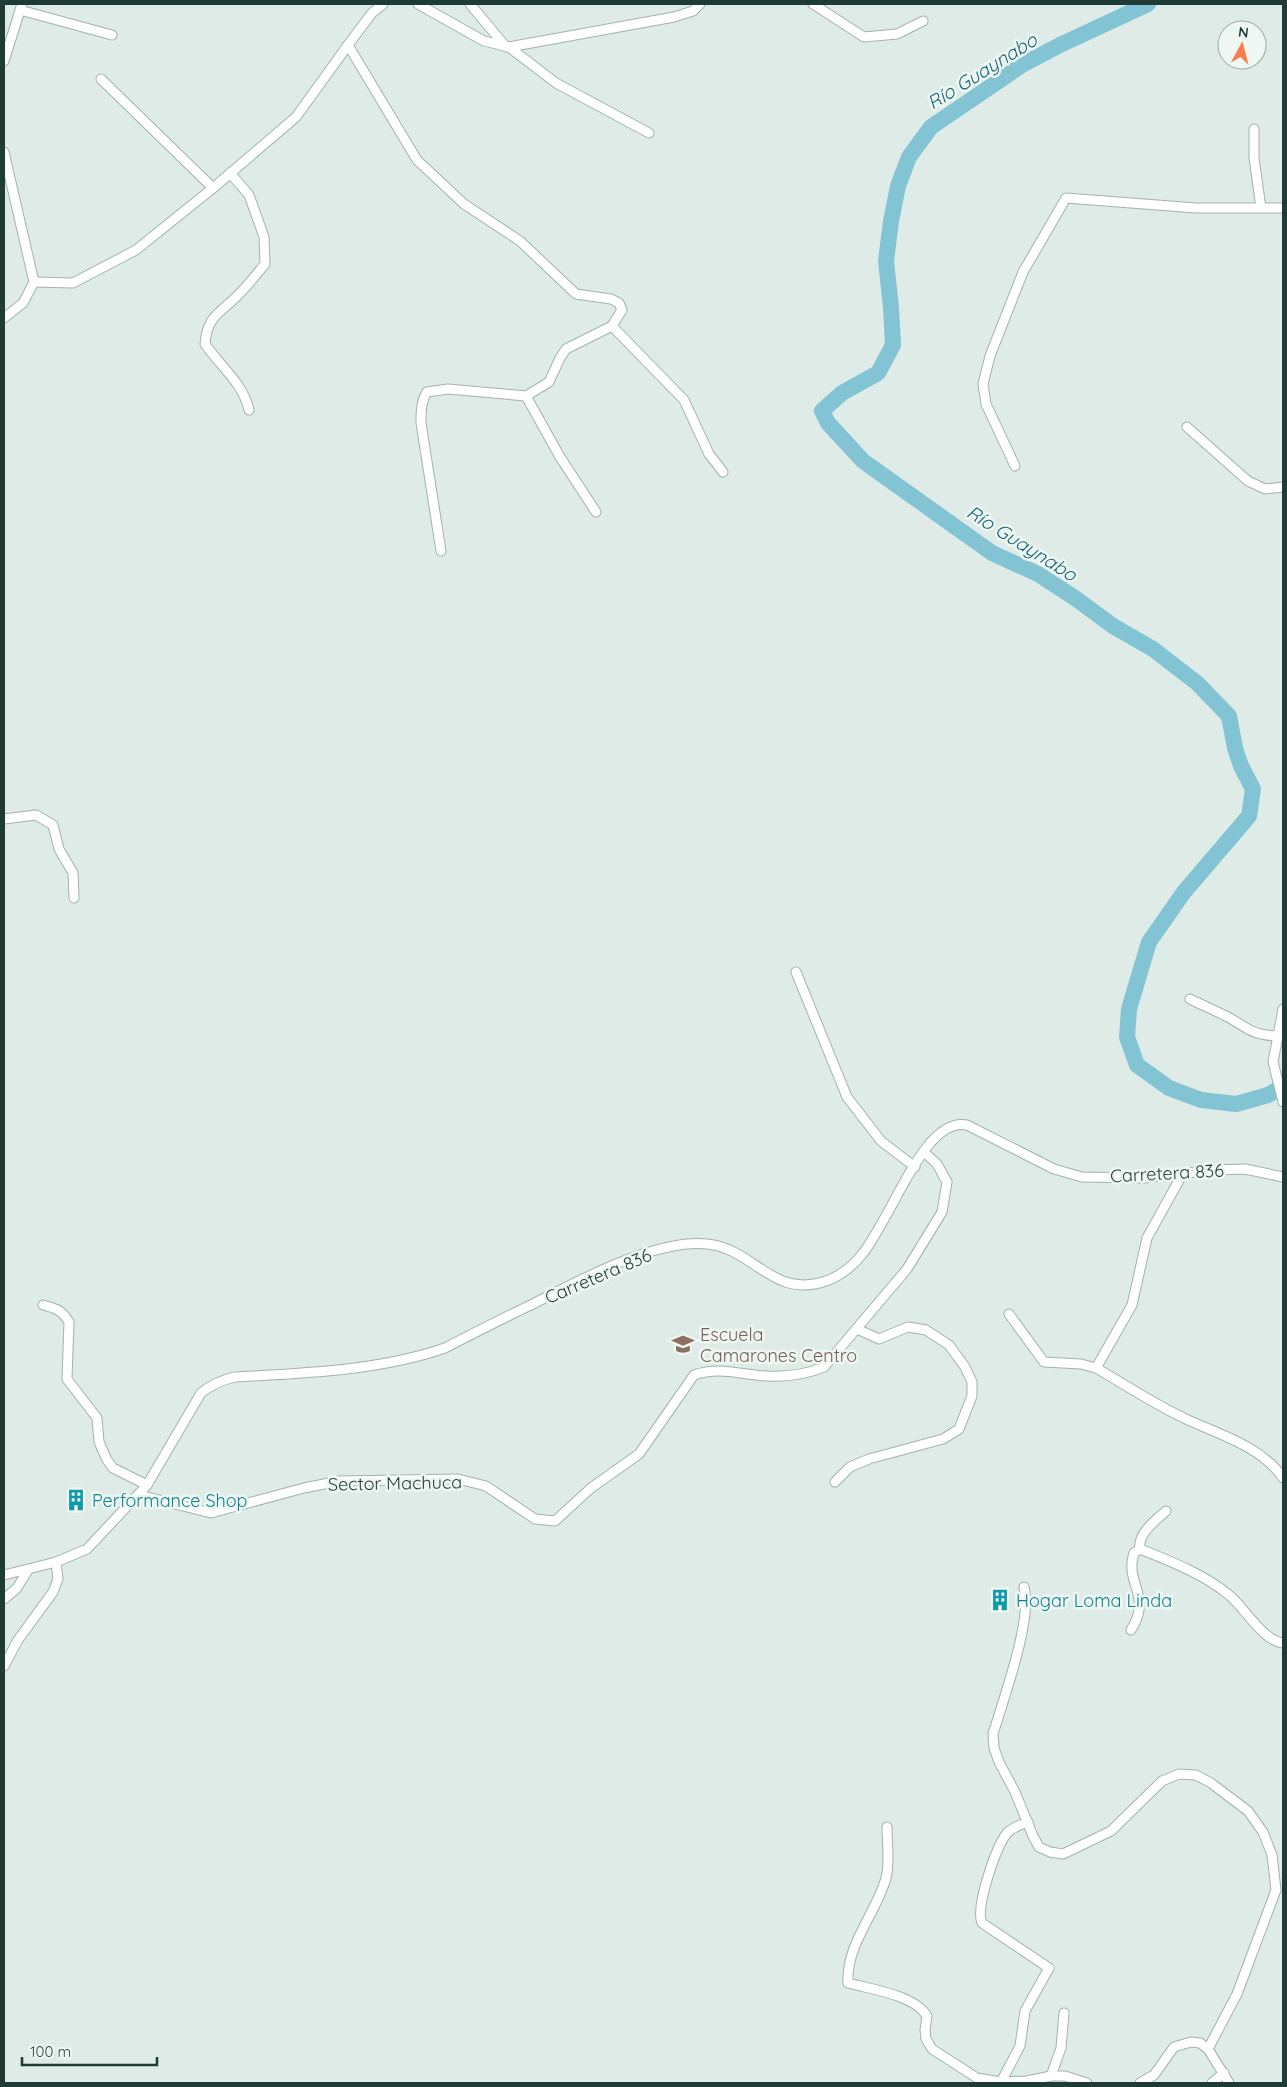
<svg xmlns="http://www.w3.org/2000/svg" width="1287" height="2087" font-family="Quicksand,sans-serif">
  <rect width="100%" height="100%" fill="#deebe6"/>
  <g fill="none" stroke-linecap="round" stroke-linejoin="round">
    <!-- river -->
    <path stroke="#82c4d4" stroke-width="16" d="M1148,4L1060,45L1022,65L931,127L909,157L898,186L891,221L886,261L891,308L893,345L878,373L842,393L822,411L828,423L863,461L992,553L1038,574L1075,598L1113,626L1153,649L1197,683L1229,716L1235,748L1241,766L1253,789L1249,816L1184,892L1149,942L1129,1009L1127,1037L1137,1065L1169,1088L1201,1100L1236,1104L1268,1095L1283,1086"/>
    <!-- minor casing -->
    <g stroke="#a1b3ad" stroke-width="11">
      <g id="minor">
        <path d="M418,4L484,41L509,47L556,83L649,133"/>
        <path d="M470,4L506,47"/>
        <path d="M813,4L864,37L897,34L923,21"/>
        <path d="M20,10L112,35"/>
        <path d="M348,45L417,160L464,204L520,241L576,294L611,299L619,303L622,310L612,326L566,349L560,358L549,382L526,396L448,389L427,392C421,401 421,412 421,423L441,551"/>
        <path d="M509,47L674,17L693,11L700,4"/>
        <path d="M4,61L22,4"/>
        <path d="M101,79L213,188"/>
        <path d="M1254,129V158L1261,208"/>
        <path d="M4,152L34,282L23,303L4,318"/>
        <path d="M230,173L249,195L264,237L265,264C255,276 245,289 234,299C217,315 207,318 205,344C220,366 243,383 249,410"/>
        <path d="M34,282L73,283L136,250L213,188L296,117L348,45L372,13L383,4"/>
        <path d="M612,326L684,400L709,454L723,472"/>
        <path d="M526,396L560,457L596,512"/>
        <path d="M1187,427L1248,481L1265,489L1283,487"/>
        <path d="M1015,466L986,404L983,384L990,356L1023,272L1066,198L1196,208H1283"/>
        <path d="M4,819L36,815L53,825L59,849L73,873L74,898"/>
        <path d="M796,972L847,1097L881,1141L915,1167"/>
        <path d="M1190,999C1202,1005 1214,1010 1226,1016C1247,1027 1250,1035 1277,1036"/>
        <path d="M1283,1009L1273,1062L1283,1102"/>
        <path d="M43,1305C55,1308 62,1310 69,1322L67,1379L97,1418L99,1442L107,1460L113,1468L147,1485"/>
        <path d="M1009,1314L1044,1362L1081,1364L1096,1368C1126,1385 1155,1405 1186,1419C1220,1435 1261,1446 1283,1478"/>
        <path d="M1096,1368L1132,1305L1147,1238L1182,1175"/>
        <path d="M835,1482L850,1467L869,1459L943,1439L959,1429L972,1396V1382L965,1367L949,1345L926,1330L908,1327L879,1339L857,1329"/>
        <path d="M139,1495L211,1513L304,1488L339,1481L458,1479L486,1486L535,1519L555,1521L591,1488L639,1454L694,1375C721,1366 740,1375 767,1376C786,1377 807,1374 824,1367L907,1269L942,1212L947,1182L937,1164L924,1152"/>
        <path d="M1166,1511C1156,1520 1137,1534 1140,1549C1170,1561 1204,1574 1229,1595C1245,1608 1263,1641 1283,1643"/>
        <path d="M4,1575L56,1562L87,1549L147,1485L201,1393C212,1384 222,1380 235,1377C305,1373 378,1371 445,1348C474,1333 503,1318 533,1304C578,1281 655,1239 707,1244C756,1249 772,1301 829,1280C843,1274 855,1264 864,1252C888,1218 905,1173 931,1142C940,1132 953,1122 967,1125L1054,1169L1082,1177L1145,1178L1212,1170L1245,1169L1283,1177"/>
        <path d="M1024,1587C1033,1619 1003,1700 993,1734L994,1748L999,1762L1015,1792L1033,1836L1039,1847L1050,1852L1063,1854L1111,1831L1162,1781L1179,1774L1196,1775L1211,1783L1248,1811L1263,1832L1272,1855L1276,1890L1237,1994L1208,2049"/>
        <path d="M4,1599L17,1588L28,1570"/>
        <path d="M1131,1630C1153,1595 1124,1584 1134,1553L1140,1549"/>
        <path d="M4,1666L18,1640L53,1592L58,1579L56,1562"/>
        <path d="M887,1827C887,1842 890,1863 886,1878C876,1914 846,1944 848,1983C870,1989 915,1995 927,2016L925,2030L926,2039L932,2049L977,2078L1001,2082L1027,2081L1051,2076H1065L1087,2083"/>
        <path d="M1051,2076L1061,2048L1064,2013"/>
        <path d="M1001,2082L1020,2046L1025,2011L1049,1968L982,1923C975,1907 996,1847 1007,1833C1013,1827 1020,1825 1028,1822"/>
        <path d="M1140,2083L1154,2075L1174,2047L1191,2042L1200,2043L1208,2049L1229,2083"/>
        <path d="M1212,2083L1224,2073"/>
      </g>
    </g>
    <!-- minor -->
    <use href="#minor" stroke="#fff" stroke-width="9"/>
  </g>
  <!-- icons -->
  <defs>
    <g id="school-bare" transform="scale(1.725)"><path d="M0-5L7-2L0 1L-7-2ZM-4 1L0 2.5L4 1V4Q0 6-4 4Z" fill="#8d6e63" stroke="#eff7f3" stroke-width="2.5" paint-order="stroke"/></g>
    <g id="building-bare" transform="scale(1.725)"><path d="M-4-6H4V6H1V3H-1V6H-4ZM-2.5-4.3h1.7v1.8h-1.7ZM.8-4.3h1.7v1.8H.8ZM-2.5-1h1.7V.8h-1.7ZM.8-1h1.7V.8H.8Z" fill="#0f9aa8" stroke="#eff7f3" stroke-width="2.5" paint-order="stroke"/></g>
  </defs>
  <g fill-rule="evenodd">
    <use href="#school-bare" x="683" y="1344"/>
    <use href="#building-bare" x="76" y="1500"/>
    <use href="#building-bare" x="1000" y="1600"/>
  </g>
  <g text-anchor="middle" dominant-baseline="central" stroke-width="5" stroke-linejoin="round" paint-order="stroke">
    <!-- street labels -->
    <g font-size="18" fill="#1f3b35" stroke="#eff7f3">
      <text transform="translate(1167 1173) rotate(-3)">Carretera 836</text>
      <text transform="translate(598 1276) rotate(-23)">Carretera 836</text>
      <text transform="translate(395 1483) rotate(-1)">Sector Machuca</text>
    </g>
    <!-- education labels -->
    <g font-size="18" fill="#785e54" stroke="#eff7f3" text-anchor="start">
      <text x="700" y="1334">Escuela<tspan x="700" dy="21">Camarones Centro</tspan></text>
    </g>
    <!-- culture labels -->
    <g font-size="18" fill="#0d838f" stroke="#eff7f3" text-anchor="start">
      <text x="92" y="1500">Performance Shop</text>
      <text x="1016" y="1600">Hogar Loma Linda</text>
    </g>
    <!-- water labels -->
    <g font-size="19" font-style="italic" fill="#16667a" stroke="#eff7f3">
      <text transform="translate(982 71) rotate(-32)">Río Guaynabo</text>
      <text transform="translate(1022 543) rotate(32)">Río Guaynabo</text>
    </g>
  </g>
  <!-- border -->
  <rect width="1287" height="2087" fill="none" stroke="#1f3b35" stroke-width="10"/>
  <!-- north arrow -->
  <g transform="translate(1242 45) rotate(7)"><circle r="24" fill="#eff7f3" stroke="#9caca7"/>
  <path d="M0-4L9 19L0 12L-9 19Z" fill="#fa7e4d"/>
  <text y="-8" font-size="14" font-weight="bold" text-anchor="middle" fill="#1f3b35">N</text>
  </g>
  <!-- scale -->
  <path d="M22 2057v8h135v-8" fill="none" stroke="#1f3b35" stroke-width="2.5"/>
  <text x="30" y="2057" font-size="15" fill="#1f3b35" stroke="#eff7f3" stroke-width="4" paint-order="stroke">100 m</text>
</svg>
